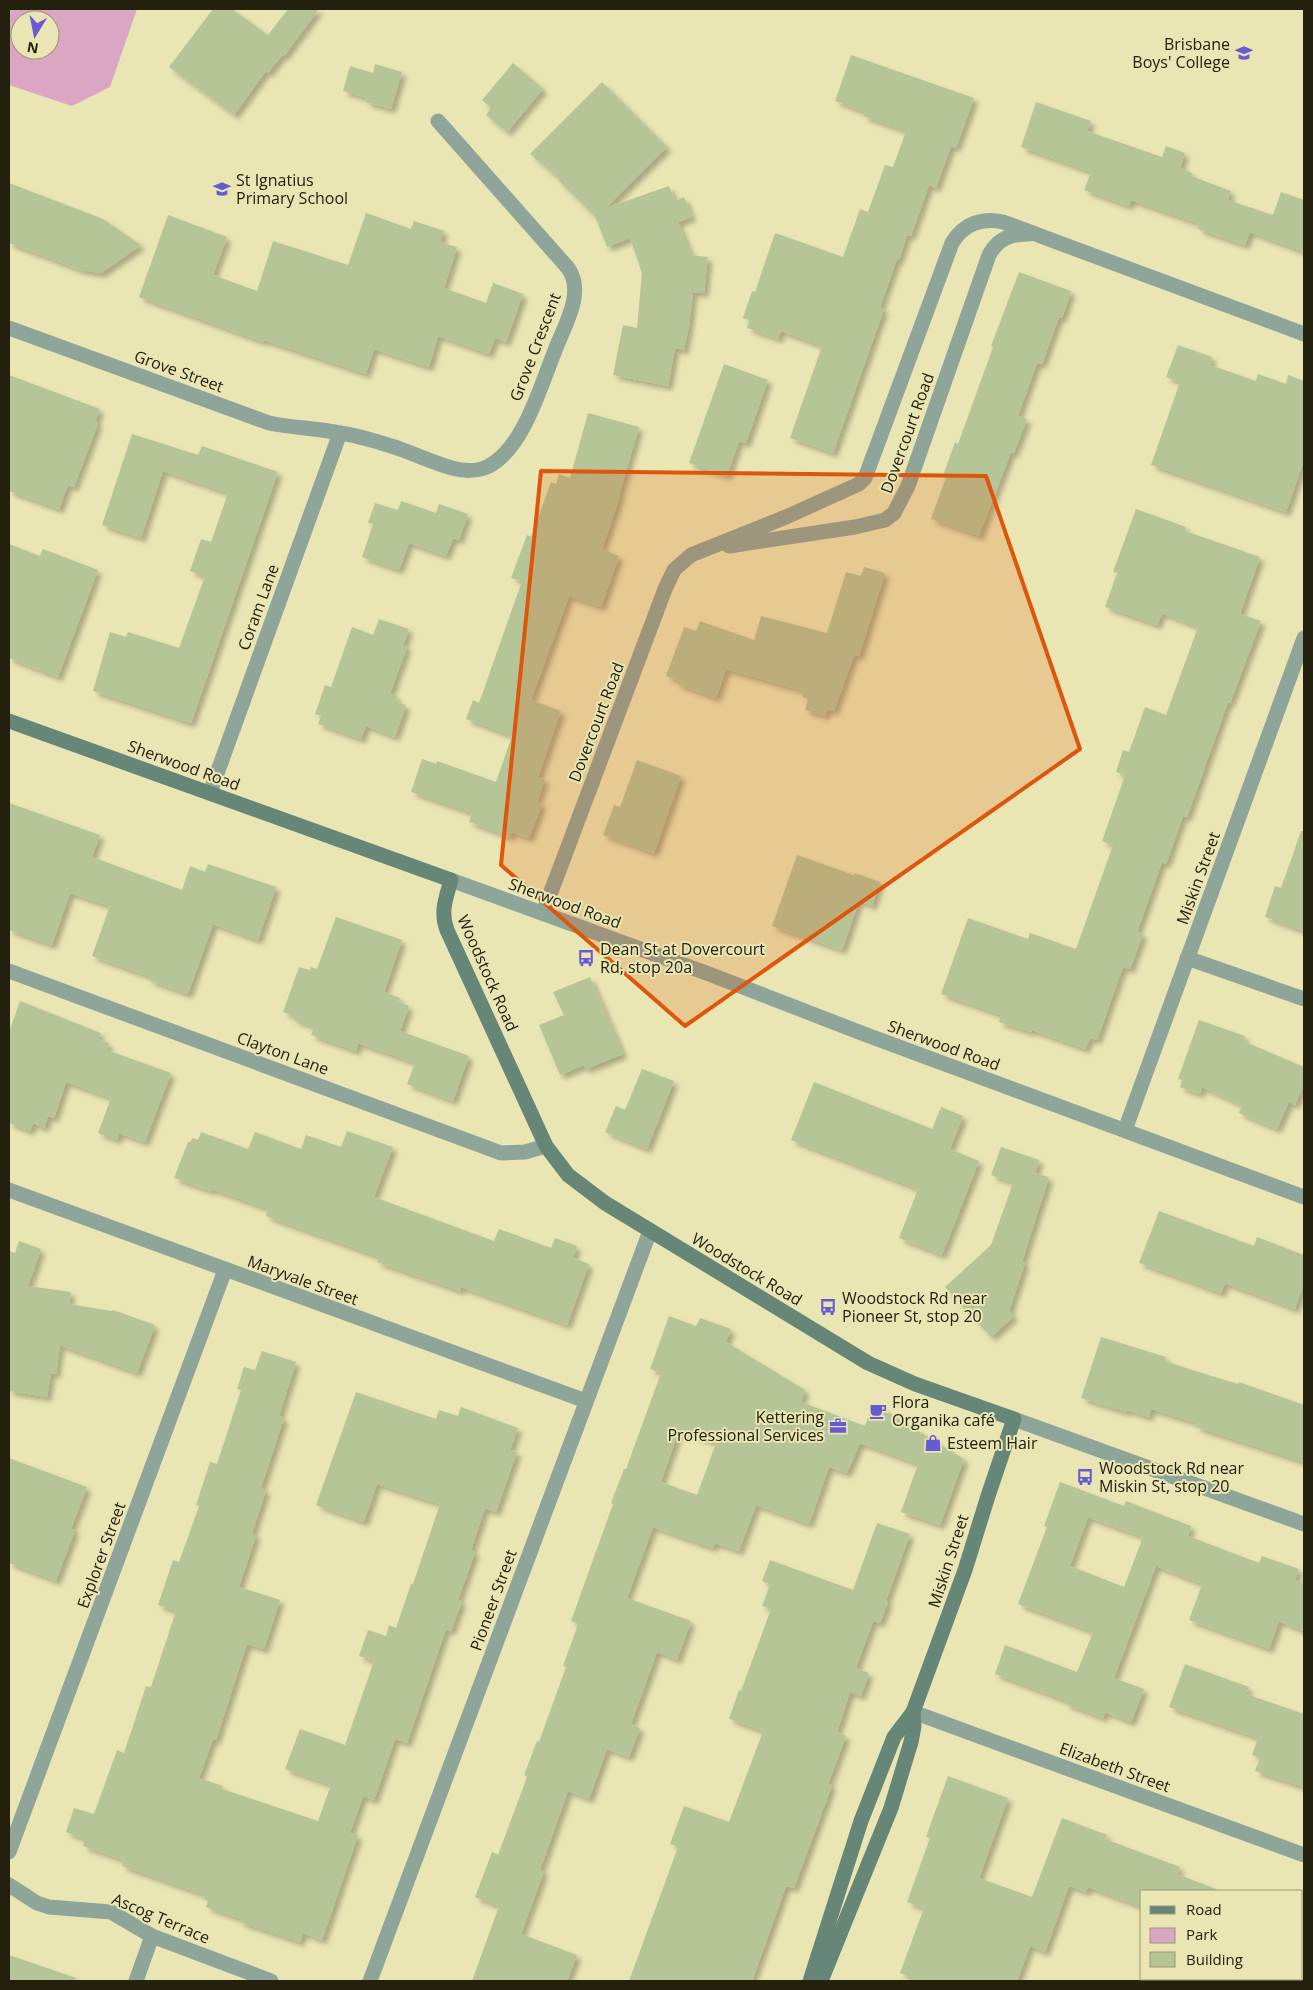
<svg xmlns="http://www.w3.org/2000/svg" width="1313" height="1990" font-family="'Open Sans',sans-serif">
  <defs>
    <filter id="shadow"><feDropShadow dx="4.5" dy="4.5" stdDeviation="2.5" flood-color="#0004"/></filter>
  </defs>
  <rect width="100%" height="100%" fill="#eae6b4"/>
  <!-- green -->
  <path fill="#daa6c4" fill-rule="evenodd" d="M9,9H137L110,87L72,106L9,85ZM20,20H50V50H20Z"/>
  <!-- building -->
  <g fill="#b5c597" fill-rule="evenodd" filter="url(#shadow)">
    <path d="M213,9H232L268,35L288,9H319L284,56L282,55L268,73L266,71L234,115L169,67Z"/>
    <path d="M851,55L974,98L956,148L951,146L936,188L929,185L911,236L907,235L899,260L897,259L880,307L884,309L833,453L790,438L822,346L781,331L778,339L747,328L750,320L743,318L752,291L755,292L775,233L843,257L860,209L868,212L885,165L893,167L906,131L863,116L865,112L835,101Z"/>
    <path d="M513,63L543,89L507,132L486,115L491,108L482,100Z"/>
    <path d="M375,64L402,72L391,109L366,102L367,98L343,91L350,66L373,73Z"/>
    <path d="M602,82L667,147L606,208L669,186L675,201L684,197L692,217L678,222L691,255L708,257L704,293L693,292L689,326L684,350L675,348L668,386L613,375L623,325L637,328L642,273L630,238L607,247L595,216L558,180L560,179L530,154Z"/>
    <path d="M1036,102L1091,121L1087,131L1162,157L1166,146L1185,153L1180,168L1192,173L1191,176L1231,191L1228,200L1273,215L1281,192L1304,200V252L1250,232L1245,245L1198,229L1200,224L1131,200L1129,206L1084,190L1091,172L1021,147Z"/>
    <path d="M9,183L103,219L141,245L101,273L81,270L9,243Z"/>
    <path d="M366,213L411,229L414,221L444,231L440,242L457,247L444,288L486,303L493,283L523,294L506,342L495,338L489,354L438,336L429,367L374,349L366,374L264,340V342L139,297L168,215L227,237L213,275L257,291L273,241L348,265Z"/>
    <path d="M1019,272L1071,291L1062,318L1059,317L1042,364L1037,363L1018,416L1027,419L1014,453L1011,452L979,536L931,519L946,477L943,476L955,442L958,444L993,347L991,346Z"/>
    <path d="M1178,345L1212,357L1210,365L1256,381L1258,374L1286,384L1288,375L1304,381V460L1286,512L1151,465L1180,382L1166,377Z"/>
    <path d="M724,364L768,380L746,443L739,441L727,476L689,463Z"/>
    <path d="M9,375L100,409L95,422L98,423L74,487L68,485L59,509L9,491Z"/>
    <path d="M588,413L639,427L619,495L620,496L602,549L619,556L601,607L569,596L531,700L561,711L538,777L545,779L537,802L542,804L529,838L512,832L510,837L469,822L472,813L411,792L422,759L436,764L437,761L496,782L512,736L466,719L473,700L479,703L522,581L511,578L527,535L531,537L551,482L556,484L559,474L570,478Z"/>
    <path d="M132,434L198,455L202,446L278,472L191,723L93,691L110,632L126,637L128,632L179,648L205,576L190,571L201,539L211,542L228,493L163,471L141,538L102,525Z"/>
    <path d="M401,501L436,513L439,504L468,514L459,540L453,538L446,556L409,543L399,570L362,557L373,524L368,523L375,503L398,510Z"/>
    <path d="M1136,509L1186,527L1185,531L1260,557L1240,614L1261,621L1230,703L1228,702L1187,817L1183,816L1166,864L1162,862L1137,932L1143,934L1130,969L1123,967L1097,1040L1090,1038L1085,1049L1032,1030L1031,1032L999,1022L1001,1015L941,994L968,918L1028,939L1030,933L1076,949L1113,845L1102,841L1125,775L1116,772L1123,750L1129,752L1145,707L1166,715L1198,627L1162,613L1157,625L1105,607L1117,573L1113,572Z"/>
    <path d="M9,544L40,556L43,549L98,570L58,677L9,658Z"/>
    <path d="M864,567L885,573L859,656L854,655L834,711L827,709L825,716L805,710L808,699L802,697L804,691L726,669L716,698L677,684L678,680L666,676L684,627L696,631L700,621L754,640L761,616L827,633L846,572L861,576Z"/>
    <path d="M379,619L409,629L403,645L407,647L390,694L397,696L396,702L406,705L395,737L366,726L361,739L318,724L321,716L315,714L325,685L331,687L352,627L373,635Z"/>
    <path d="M637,760L681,776L654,853L603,835L614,805L620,807Z"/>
    <path d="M9,803L100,835L92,857L182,890L190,866L205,872L208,864L276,887L258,940L213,924L188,994L149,980L151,977L92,956L110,906L70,893L52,945L9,930Z"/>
    <path d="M1301,831H1304V931L1265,917L1275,886L1281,888Z"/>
    <path d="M797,855L854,875L855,873L880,882L872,906L859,901L842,950L772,926Z"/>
    <path d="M336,917L402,940L384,992L400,998L399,1002L409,1006L400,1031L469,1056L453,1101L407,1084L415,1063L358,1043L356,1051L311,1035L314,1027L292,1019L294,1016L283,1012L299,967L310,970L311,967L317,969Z"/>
    <path d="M590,977L623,1054L586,1069L584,1065L560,1075L539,1025L564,1015L553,992Z"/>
    <path d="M20,1001L101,1033L98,1039L109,1043L107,1050L171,1073L145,1142L119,1133L117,1140L98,1133L111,1098L66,1082L54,1118L48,1116L44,1128L33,1123L30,1131L9,1123V1032Z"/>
    <path d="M1199,1020L1245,1036L1243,1041L1304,1067V1084L1295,1105L1289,1102L1277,1129L1239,1113L1242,1105L1202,1087L1200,1094L1180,1087L1182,1080L1178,1079Z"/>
    <path d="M642,1069L674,1081L647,1149L605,1132L616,1106L625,1110Z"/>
    <path d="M814,1082L932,1129L941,1107L963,1116L950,1149L979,1161L942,1255L899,1238L918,1189L791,1140Z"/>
    <path d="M347,1131L393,1147L374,1197L494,1241L499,1229L551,1248L555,1238L577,1246L573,1258L589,1264L567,1325L461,1287L460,1291L377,1262L379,1257L266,1216L268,1209L212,1189L211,1191L174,1178L188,1142H190L193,1138L198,1140L201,1132L248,1149L255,1132L301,1149L306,1135L341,1147Z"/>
    <path d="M1001,1147L1039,1160L1035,1173L1049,1177L1022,1262L1025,1263L1009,1311L1014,1316L991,1337L945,1287L991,1245L1013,1183L991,1175Z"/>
    <path d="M1159,1211L1254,1246L1257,1237L1304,1255V1283L1295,1309L1225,1283L1221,1293L1139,1263Z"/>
    <path d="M19,1241L41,1249L28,1286L71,1292L69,1304L112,1311L113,1310L155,1325L137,1373L60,1345L56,1374L51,1373L47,1397L9,1391V1251L15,1253Z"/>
    <path d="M669,1316L696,1326L700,1318L731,1329L726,1342L805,1390L801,1402L865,1426L873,1403L964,1459L940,1525L901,1512L918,1464L860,1443L847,1473L829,1467L809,1524L756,1505L739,1551L715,1543L713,1548L653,1527L627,1598L691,1621L677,1660L657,1652L631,1724L640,1728L629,1757L607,1749L589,1799L568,1791L540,1870L544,1871L521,1934L577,1955L567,1981H472L499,1906L475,1897L492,1852L498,1855L527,1777L524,1775L537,1741L539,1742L566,1667L563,1666L578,1624L571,1621L613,1504L611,1503L624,1469H626L661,1373L650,1369ZM679,1430L716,1443L697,1495L661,1482Z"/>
    <path d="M1101,1337L1166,1357L1165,1361L1195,1371L1238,1384L1239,1382L1304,1405V1462L1196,1427L1197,1423L1151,1409L1149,1417L1127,1410L1126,1412L1081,1398Z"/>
    <path d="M262,1351L296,1362L279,1416L284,1418L261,1488L266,1490L252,1533L256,1535L239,1587L280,1600L264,1649L247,1644L216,1740L213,1739L199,1778L223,1786L222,1789L318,1821L331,1785L285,1769L300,1729L345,1745L374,1661L359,1656L368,1630L386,1636L389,1625L396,1628L411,1584H413L440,1504L377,1484L364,1522L316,1505L356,1392L436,1419L439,1410L458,1416L461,1407L518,1428L510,1450L517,1452L496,1512L485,1508L471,1550L475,1552L458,1600L462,1601L451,1631L446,1629L407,1743L395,1739L374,1800L363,1796L350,1833L358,1835L322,1940L303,1933L300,1942L240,1922L241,1919L206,1907L208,1901L204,1899L205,1895L122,1866L124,1860L83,1846L85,1839L66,1832L74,1808L94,1814L117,1750L124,1753L146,1686L151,1687L176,1611L158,1605L173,1560L179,1562L199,1506L196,1505L210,1462L217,1464L241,1390L237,1389L244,1367L255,1370Z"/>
    <path d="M9,1458L87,1487L71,1529L75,1530L56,1581L9,1563Z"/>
    <path d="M1060,1482L1124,1506L1126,1501L1191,1526L1188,1536L1259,1563L1262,1556L1299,1569L1295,1580L1304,1583V1631L1279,1621L1269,1649L1189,1620L1202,1584L1156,1566L1114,1678L1144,1689L1131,1722L1105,1712L1103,1718L1066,1704L1067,1701L995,1674L1005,1645L1077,1672L1093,1632L1018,1604L1047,1527L1044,1526ZM1088,1517L1143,1537L1124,1587L1070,1566Z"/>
    <path d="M877,1523L910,1534L886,1601L888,1602L880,1623L873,1621L856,1668L869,1673L861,1696L850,1692L837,1732L846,1736L828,1784L832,1785L794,1888L786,1886L752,1981H629L678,1847L670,1844L684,1806L729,1822L763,1731L729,1719L739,1690L741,1691L771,1609L762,1606L770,1584L762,1581L770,1560L853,1590Z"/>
    <path d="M1185,1664L1249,1687L1246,1694L1304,1714V1787L1255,1771L1260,1758L1252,1755L1258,1738L1169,1707Z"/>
    <path d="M948,1776L1008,1798L979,1878L1032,1897L1062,1818L1107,1835L1105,1839L1180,1867L1177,1874L1216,1889V1891H1142V1907L1088,1887L1086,1892L1069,1886L1045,1952L1030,1946L1017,1981H923L900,1973L924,1908L907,1902L930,1838L926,1837Z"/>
    <path d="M9,1955L76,1978L75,1981H9Z"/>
  </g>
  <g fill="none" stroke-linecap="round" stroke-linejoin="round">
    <!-- minor -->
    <g stroke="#8fa59a" stroke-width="15">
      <path d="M9,328L269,423C293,428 316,428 340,433C356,435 372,440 388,445C409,451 430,462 452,468C463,471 478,472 489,466C523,448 540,388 554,353C563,328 586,293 568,268L438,121"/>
      <path d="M729,546L855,527L885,520L894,513L908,486L989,255C998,238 1011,234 1030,234"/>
      <path d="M210,793L340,433"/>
      <path d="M543,913L665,589L674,570L691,555L786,517L859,484L865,478L952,243C963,224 982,217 1003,222L1304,334"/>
      <path d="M1187,958L1304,999"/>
      <path d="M9,971L501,1153L525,1152L546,1146"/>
      <path d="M9,1190L586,1401"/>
      <path d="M1014,1419L1304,1524"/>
      <path d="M913,1712L1304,1855"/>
      <path d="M9,1852L225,1270"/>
      <path d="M9,1885L37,1903L49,1907L111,1912L152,1936L271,1981"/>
      <path d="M136,1981L152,1936"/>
      <path d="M370,1981L650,1231"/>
    </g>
    <!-- tertiary -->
    <g stroke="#8fa59a" stroke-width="15">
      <path d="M451,880L709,974L864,1034L1304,1197"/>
      <path d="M1125,1130L1304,638"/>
    </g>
    <!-- secondary -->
    <g stroke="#668777" stroke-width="15">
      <path d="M9,721L451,880C446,898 440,912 447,930L546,1146L568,1175L605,1203L868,1363L915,1384L1014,1419L988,1496L965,1570L913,1712L894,1737L861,1821L810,1981"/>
      <path d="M821,1981L891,1808L911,1742L914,1726L913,1712"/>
    </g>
  </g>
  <!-- marked area -->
  <path fill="#de560c" fill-opacity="0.2" stroke="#de560c" stroke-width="4" stroke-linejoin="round" d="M541,471L986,476L1080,749L685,1026L501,865Z"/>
  <!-- icons -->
  <defs>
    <g id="school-bare" transform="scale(1.35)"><path d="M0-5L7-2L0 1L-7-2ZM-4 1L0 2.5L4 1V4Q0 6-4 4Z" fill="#675ad3" stroke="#eae6b4" stroke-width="2.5" paint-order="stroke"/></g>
    <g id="bus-bare" transform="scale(1.35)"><path d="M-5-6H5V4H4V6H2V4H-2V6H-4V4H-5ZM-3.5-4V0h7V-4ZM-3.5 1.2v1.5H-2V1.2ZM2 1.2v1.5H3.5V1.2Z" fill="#675ad3" stroke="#eae6b4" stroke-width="2.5" paint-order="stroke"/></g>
    <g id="cafe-bare" transform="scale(1.35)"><path d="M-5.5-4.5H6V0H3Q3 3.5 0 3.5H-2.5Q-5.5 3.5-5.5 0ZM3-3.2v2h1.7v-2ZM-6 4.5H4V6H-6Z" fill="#675ad3" stroke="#eae6b4" stroke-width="2.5" paint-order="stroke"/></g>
    <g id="office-bare" transform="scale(1.35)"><path d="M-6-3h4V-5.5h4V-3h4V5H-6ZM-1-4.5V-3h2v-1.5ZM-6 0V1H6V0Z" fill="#675ad3" stroke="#eae6b4" stroke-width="2.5" paint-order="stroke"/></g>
    <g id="shop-bare" transform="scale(1.35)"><path d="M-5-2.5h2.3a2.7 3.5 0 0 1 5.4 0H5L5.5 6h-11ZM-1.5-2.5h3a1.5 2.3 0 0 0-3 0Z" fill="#675ad3" stroke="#eae6b4" stroke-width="2.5" paint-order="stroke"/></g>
  </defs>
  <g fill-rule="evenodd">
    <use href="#school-bare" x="1244" y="53"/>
    <use href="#school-bare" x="222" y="189"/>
    <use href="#bus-bare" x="586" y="958"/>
    <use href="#bus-bare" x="828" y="1307"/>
    <use href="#cafe-bare" x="878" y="1411"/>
    <use href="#office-bare" x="838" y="1426"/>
    <use href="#shop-bare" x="933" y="1443"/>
    <use href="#bus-bare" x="1085" y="1477"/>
  </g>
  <g text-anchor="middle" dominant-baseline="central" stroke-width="4" stroke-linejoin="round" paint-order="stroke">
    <!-- poi labels -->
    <g font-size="16" fill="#23210e" stroke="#eae6b4" text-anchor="start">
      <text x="1230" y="44" text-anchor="end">Brisbane<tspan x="1230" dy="18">Boys' College</tspan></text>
      <text x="236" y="180">St Ignatius<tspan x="236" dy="18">Primary School</tspan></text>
      <text x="600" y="949">Dean St at Dovercourt<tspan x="600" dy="18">Rd, stop 20a</tspan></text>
      <text x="842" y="1298">Woodstock Rd near<tspan x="842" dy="18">Pioneer St, stop 20</tspan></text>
      <text x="892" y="1402">Flora<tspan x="892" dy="18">Organika café</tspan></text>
      <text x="824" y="1417" text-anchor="end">Kettering<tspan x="824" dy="18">Professional Services</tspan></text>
      <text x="947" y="1443">Esteem Hair</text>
      <text x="1099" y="1468">Woodstock Rd near<tspan x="1099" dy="18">Miskin St, stop 20</tspan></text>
    </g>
    <!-- street labels -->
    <g font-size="16" fill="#23210e" stroke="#eae6b4">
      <text transform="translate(535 347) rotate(-69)">Grove Crescent</text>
      <text transform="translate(179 371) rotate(20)">Grove Street</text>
      <text transform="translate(907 433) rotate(-70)">Dovercourt Road</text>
      <text transform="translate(258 607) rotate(-70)">Coram Lane</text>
      <text transform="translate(596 722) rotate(-69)">Dovercourt Road</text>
      <text transform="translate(184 765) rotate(20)">Sherwood Road</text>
      <text transform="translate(1198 878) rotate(-70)">Miskin Street</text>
      <text transform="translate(565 903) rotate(20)">Sherwood Road</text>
      <text transform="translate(488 973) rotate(66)">Woodstock Road</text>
      <text transform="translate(944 1045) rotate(20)">Sherwood Road</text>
      <text transform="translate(283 1053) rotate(20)">Clayton Lane</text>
      <text transform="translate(747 1269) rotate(31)">Woodstock Road</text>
      <text transform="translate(303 1280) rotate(20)">Maryvale Street</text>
      <text transform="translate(101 1555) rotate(-70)">Explorer Street</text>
      <text transform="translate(948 1561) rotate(-72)">Miskin Street</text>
      <text transform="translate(493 1600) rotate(-70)">Pioneer Street</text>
      <text transform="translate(1115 1767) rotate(20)">Elizabeth Street</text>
      <text transform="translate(161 1918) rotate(23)">Ascog Terrace</text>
    </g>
  </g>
  <!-- border -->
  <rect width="1313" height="1990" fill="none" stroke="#23210e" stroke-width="20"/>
  <!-- legend -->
  <rect x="1140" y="1890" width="162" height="90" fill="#eae6b4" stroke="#9a9772"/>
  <rect x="1150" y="1906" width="25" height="8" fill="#668777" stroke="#9a9772"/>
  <text x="1186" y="1915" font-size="15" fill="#23210e">Road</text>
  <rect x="1150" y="1928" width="25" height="15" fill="#daa6c4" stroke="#9a9772"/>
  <text x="1186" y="1940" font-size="15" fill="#23210e">Park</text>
  <rect x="1150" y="1952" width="25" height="15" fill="#b5c597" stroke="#9a9772"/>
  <text x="1186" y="1965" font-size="15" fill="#23210e">Building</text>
  <!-- north arrow -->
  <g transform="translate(35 35) rotate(190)"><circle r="24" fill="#eae6b4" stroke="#9a9772"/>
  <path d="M0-4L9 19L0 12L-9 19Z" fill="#675ad3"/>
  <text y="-8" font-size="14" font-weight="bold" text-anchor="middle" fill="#23210e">N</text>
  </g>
</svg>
